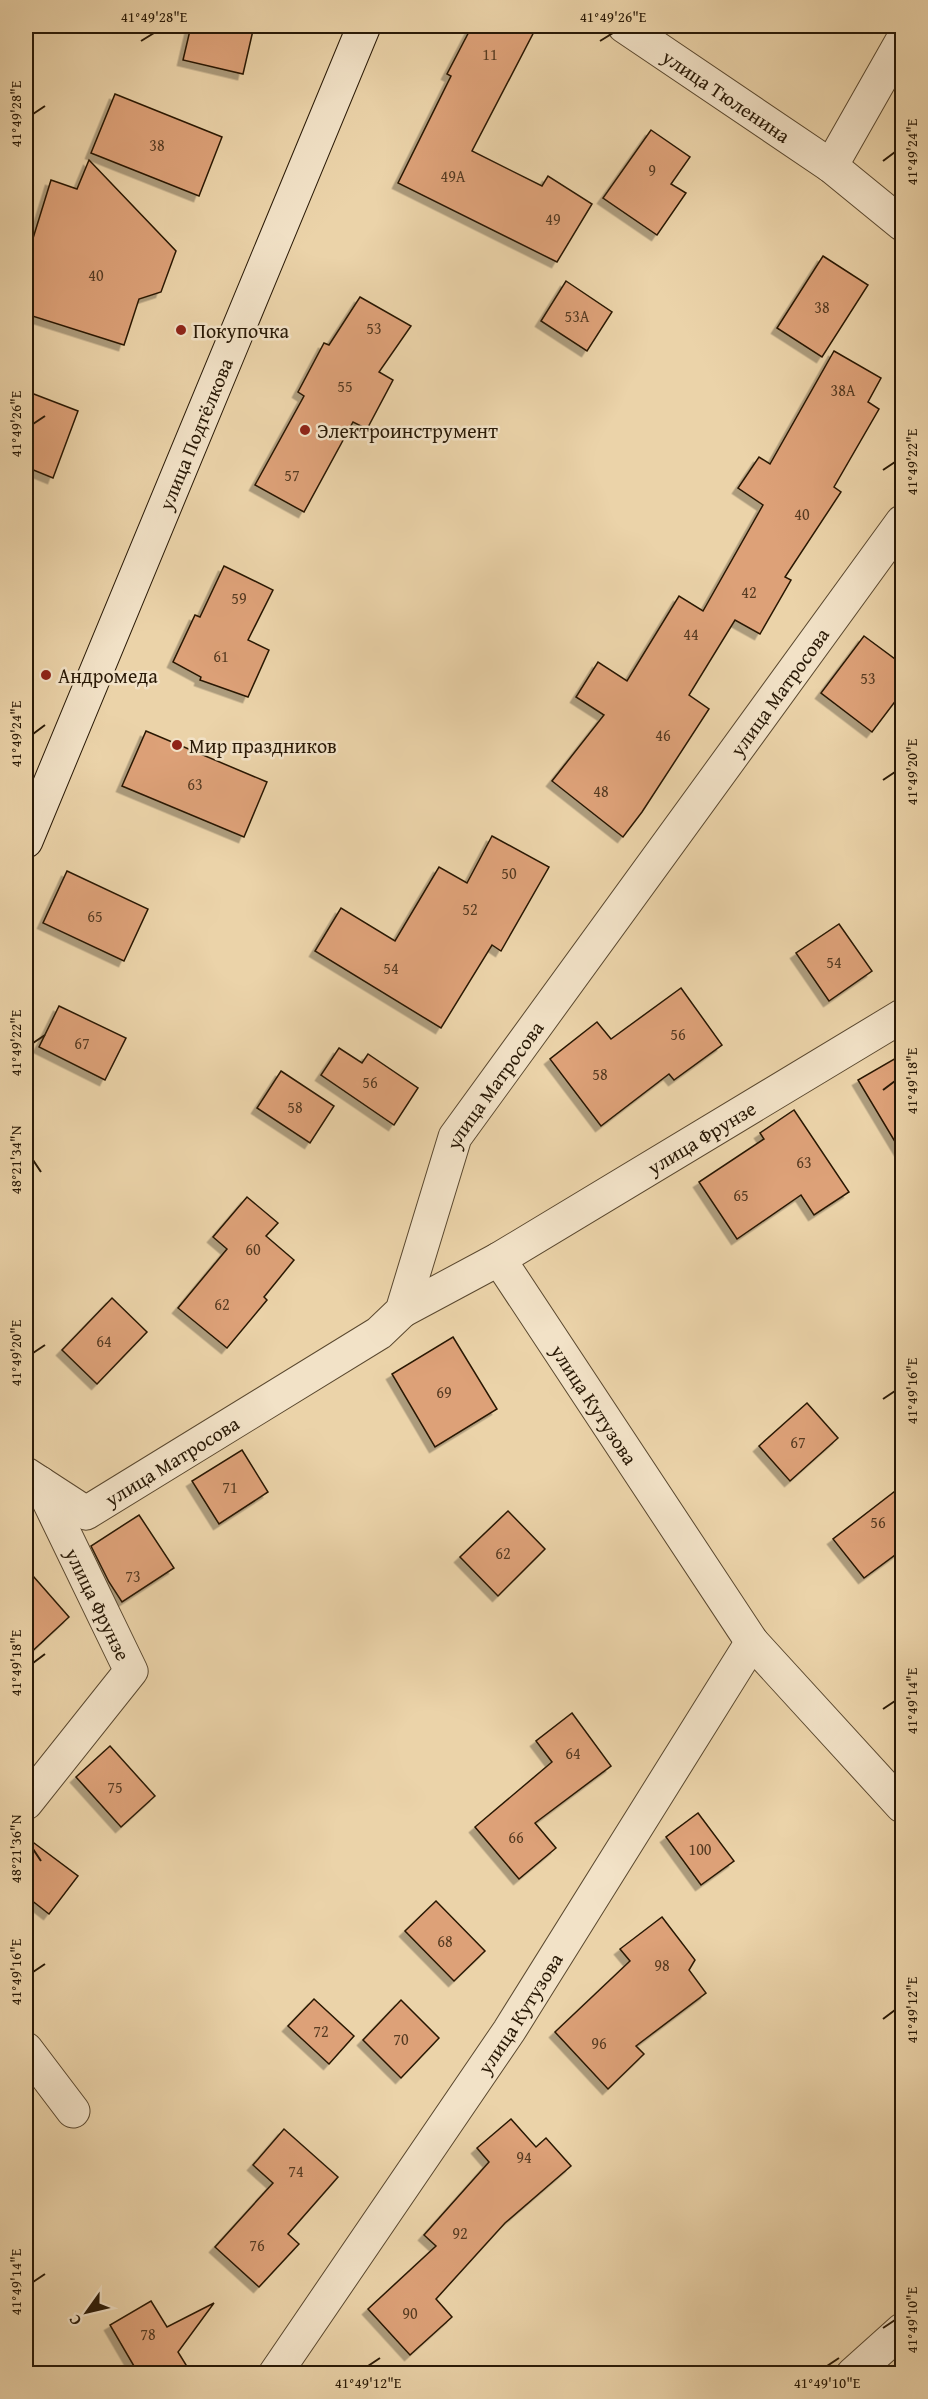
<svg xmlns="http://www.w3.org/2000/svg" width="928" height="2399" font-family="'Gentium Book Plus',serif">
  <defs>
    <filter id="shadow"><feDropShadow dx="-5.5" dy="5.5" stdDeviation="0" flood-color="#0004"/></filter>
  </defs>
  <rect width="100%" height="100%" fill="#ebd3a9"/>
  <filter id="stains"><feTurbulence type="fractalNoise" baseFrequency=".00333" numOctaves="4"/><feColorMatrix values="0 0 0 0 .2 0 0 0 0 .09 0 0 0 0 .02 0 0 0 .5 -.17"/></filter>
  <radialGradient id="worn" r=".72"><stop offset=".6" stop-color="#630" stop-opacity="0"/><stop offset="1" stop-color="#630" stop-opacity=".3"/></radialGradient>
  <!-- building -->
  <g fill="#dda178" stroke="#291906" stroke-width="1.5" filter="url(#shadow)">
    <path d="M191,26H254L243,74L183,60Z"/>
    <path d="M472,26H537L472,151L542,186L548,176L592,204L557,262L398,183L451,76L447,74Z"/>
    <path d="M115,94L222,137L199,196L91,153Z"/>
    <path d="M651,130L690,157L671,184L686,193L657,235L603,198Z"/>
    <path d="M89,160L176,251L161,292L139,299L124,345L26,314V261L51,180L77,189Z"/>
    <path d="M823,256L868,285L822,357L777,328Z"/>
    <path d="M566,281L612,312L587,351L541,321Z"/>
    <path d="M360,297L411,326L379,372L393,380L367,429L353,422L304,512L255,485L304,396L298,392L324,343L329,345Z"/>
    <path d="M834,351L881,378L868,402L879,409L834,487L841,492L785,577L791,580L760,634L735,620L689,695L709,709L642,812L623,837L552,781L604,715L576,697L598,662L627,681L679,596L703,611L763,505L738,488L759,457L770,464Z"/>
    <path d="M26,391L78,411L53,478L26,467Z"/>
    <path d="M224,566L273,590L248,640L269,650L248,697L200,680L201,677L173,662L195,615L200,617Z"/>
    <path d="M864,636L903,665V691L872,732L821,693Z"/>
    <path d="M146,731L267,782L244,837L122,786Z"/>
    <path d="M492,836L549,867L501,951L492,945L441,1028L315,951L341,908L395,941L439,867L467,883Z"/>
    <path d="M67,871L148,909L124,961L43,923Z"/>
    <path d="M839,924L872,971L829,1001L796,953Z"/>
    <path d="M681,988L722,1045L674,1080L669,1074L601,1126L550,1059L597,1022L611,1039Z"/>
    <path d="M59,1006L126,1038L105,1080L39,1047Z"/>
    <path d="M339,1048L362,1063L368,1054L418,1088L394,1125L321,1075Z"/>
    <path d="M903,1054V1155L858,1080Z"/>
    <path d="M281,1071L334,1106L310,1143L257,1108Z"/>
    <path d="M794,1110L849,1192L814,1215L801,1195L737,1239L699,1182L764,1139L760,1133Z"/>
    <path d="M247,1197L278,1223L266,1236L294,1260L264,1297L267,1300L227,1348L178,1308L227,1249L213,1237Z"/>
    <path d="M112,1298L147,1332L97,1384L62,1350Z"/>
    <path d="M453,1337L497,1409L435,1447L392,1374Z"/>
    <path d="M807,1403L838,1438L790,1481L759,1446Z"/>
    <path d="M242,1450L268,1492L219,1524L192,1481Z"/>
    <path d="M903,1485V1549L864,1578L833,1539Z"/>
    <path d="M508,1511L545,1549L498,1596L460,1557Z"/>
    <path d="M139,1515L174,1568L122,1602L109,1582L91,1546Z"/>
    <path d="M26,1568L69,1617L26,1657Z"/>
    <path d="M572,1713L611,1766L535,1823L556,1848L519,1879L475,1827L552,1762L536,1741Z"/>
    <path d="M110,1746L155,1796L121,1827L76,1777Z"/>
    <path d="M698,1813L734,1861L701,1885L666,1837Z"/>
    <path d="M26,1837L78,1876L49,1914L26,1896Z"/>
    <path d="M436,1901L485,1951L454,1981L405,1931Z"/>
    <path d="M662,1917L695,1960L689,1970L706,1993L636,2046L644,2054L608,2089L555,2032L630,1961L620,1949Z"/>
    <path d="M314,1999L354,2036L329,2064L288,2026Z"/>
    <path d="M401,2000L439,2038L401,2078L363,2040Z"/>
    <path d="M511,2119L536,2147L546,2138L571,2166L505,2223L436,2299L452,2317L410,2355L368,2309L436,2246L424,2235L489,2162L477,2148Z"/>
    <path d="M284,2129L338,2177L288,2234L299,2244L259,2287L215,2247L273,2183L253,2165Z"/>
    <path d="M151,2301L167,2327L214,2303L178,2352L191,2373H138L110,2325Z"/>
  </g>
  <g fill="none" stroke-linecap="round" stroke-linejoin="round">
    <!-- minor casing -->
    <g stroke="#5a482f" stroke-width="35">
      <g id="minor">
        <path id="s1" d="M624,26L831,166L902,224"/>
        <path d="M831,166L902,41"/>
        <path id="s2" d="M499,1259L902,1016"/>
        <path id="s3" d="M402,1311L499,1259L752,1642L902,1806"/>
        <path id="s4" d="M26,1474L86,1513L379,1333L402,1311L455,1137L902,522"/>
        <path d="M26,1803L131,1671L40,1483"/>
        <path d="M26,2049L73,2111"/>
        <path id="s5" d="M275,2374L509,2031L752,1642"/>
        <path d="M853,2374L902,2330"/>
      </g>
    </g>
    <!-- secondary casing -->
    <g stroke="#291906" stroke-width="35">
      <g id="secondary">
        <path id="s6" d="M26,841L364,26"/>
      </g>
    </g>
    <!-- minor -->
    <use href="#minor" stroke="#f2e2c7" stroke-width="33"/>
    <!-- secondary -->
    <use href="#secondary" stroke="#f2e2c7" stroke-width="33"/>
  </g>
  <!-- ticks -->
  <path fill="none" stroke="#291906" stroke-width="2" d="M141,41L154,33M600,41L613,33M33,114L45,106M883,161L895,152M33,424L45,416M883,470L895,462M33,734L45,725M883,780L895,772M33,1043L45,1035M883,1090L895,1081M33,1160L41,1172M33,1353L45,1345M883,1399L895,1391M33,1663L45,1654M883,1709L895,1701M33,1849L41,1861M33,1972L45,1964M883,2019L895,2010M33,2282L45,2274M883,2328L895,2320M368,2366L380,2358M827,2366L839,2358"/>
  <!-- markers -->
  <g fill="#8f2418" stroke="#f2e2c7" stroke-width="2">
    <circle cx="181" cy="330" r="6"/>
    <circle cx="305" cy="430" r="6"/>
    <circle cx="46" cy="675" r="6"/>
    <circle cx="177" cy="745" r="6"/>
  </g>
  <g text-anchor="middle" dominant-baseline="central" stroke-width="5" stroke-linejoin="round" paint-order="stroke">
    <!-- number labels -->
    <g font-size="16" fill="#563b22">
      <text x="490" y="54">11</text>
      <text x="157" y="145">38</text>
      <text x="652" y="170">9</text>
      <text x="453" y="176">49А</text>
      <text x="553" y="219">49</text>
      <text x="96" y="275">40</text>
      <text x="822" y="307">38</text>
      <text x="577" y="316">53А</text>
      <text x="374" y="328">53</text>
      <text x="345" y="386">55</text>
      <text x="843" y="390">38А</text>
      <text x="292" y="475">57</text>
      <text x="802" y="514">40</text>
      <text x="749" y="592">42</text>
      <text x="239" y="598">59</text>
      <text x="691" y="634">44</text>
      <text x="221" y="656">61</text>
      <text x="868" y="678">53</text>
      <text x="663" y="735">46</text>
      <text x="195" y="784">63</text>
      <text x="601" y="791">48</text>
      <text x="509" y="873">50</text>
      <text x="470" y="909">52</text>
      <text x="95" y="916">65</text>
      <text x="834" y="962">54</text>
      <text x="391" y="968">54</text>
      <text x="678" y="1034">56</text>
      <text x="82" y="1043">67</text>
      <text x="600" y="1074">58</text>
      <text x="370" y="1082">56</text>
      <text x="295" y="1107">58</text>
      <text x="804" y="1162">63</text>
      <text x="741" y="1195">65</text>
      <text x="253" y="1249">60</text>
      <text x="222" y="1304">62</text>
      <text x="104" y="1341">64</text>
      <text x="444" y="1392">69</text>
      <text x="798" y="1442">67</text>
      <text x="230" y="1487">71</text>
      <text x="878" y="1522">56</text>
      <text x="503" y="1553">62</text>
      <text x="133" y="1576">73</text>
      <text x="573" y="1753">64</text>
      <text x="115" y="1787">75</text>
      <text x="516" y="1837">66</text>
      <text x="700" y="1849">100</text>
      <text x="445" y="1941">68</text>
      <text x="662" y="1965">98</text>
      <text x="321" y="2031">72</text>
      <text x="401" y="2039">70</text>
      <text x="599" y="2043">96</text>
      <text x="524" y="2157">94</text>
      <text x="296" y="2171">74</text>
      <text x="460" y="2233">92</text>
      <text x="257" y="2245">76</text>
      <text x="410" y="2313">90</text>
      <text x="148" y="2334">78</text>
    </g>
    <!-- street labels -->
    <g font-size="20" fill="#291906" stroke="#f2e2c7">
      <text stroke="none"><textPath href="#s1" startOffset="124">улица Тюленина</textPath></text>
      <text stroke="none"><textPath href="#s6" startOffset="441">улица Подтёлкова</textPath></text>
      <text stroke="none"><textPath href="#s4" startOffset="1180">улица Матросова</textPath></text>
      <text stroke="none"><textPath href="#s4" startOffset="694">улица Матросова</textPath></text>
      <text stroke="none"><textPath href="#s2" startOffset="236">улица Фрунзе</textPath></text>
      <text stroke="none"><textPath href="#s3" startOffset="284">улица Кутузова</textPath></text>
      <text stroke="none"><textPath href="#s4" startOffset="172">улица Матросова</textPath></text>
      <text transform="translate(98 1604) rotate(64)">улица Фрунзе</text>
      <text stroke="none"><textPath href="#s5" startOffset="436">улица Кутузова</textPath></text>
    </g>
    <!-- poi labels -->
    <g font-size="20" fill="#291906" stroke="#f2e2c7" text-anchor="start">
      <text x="193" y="330">Покупочка</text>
      <text x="317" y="430">Электроинструмент</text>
      <text x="58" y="675">Андромеда</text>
      <text x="189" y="745">Мир праздников</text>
    </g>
  </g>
  <!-- margin -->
  <rect width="928" height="2399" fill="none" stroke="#ebd3a9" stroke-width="66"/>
  <!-- north arrow -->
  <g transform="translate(87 2312) rotate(236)" stroke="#f2e2c7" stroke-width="4.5" paint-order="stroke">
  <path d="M0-4.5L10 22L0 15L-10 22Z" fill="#291906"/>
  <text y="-9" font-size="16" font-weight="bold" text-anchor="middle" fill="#291906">С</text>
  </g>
  <rect x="33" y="33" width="862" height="2333" fill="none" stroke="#291906" stroke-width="2"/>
  <g font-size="15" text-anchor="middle" fill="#291906">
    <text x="154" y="22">41°49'28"E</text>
    <text x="613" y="22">41°49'26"E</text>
    <text transform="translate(16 114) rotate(-90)" y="5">41°49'28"E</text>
    <text transform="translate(912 152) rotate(-90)" y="5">41°49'24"E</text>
    <text transform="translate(16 424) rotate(-90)" y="5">41°49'26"E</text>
    <text transform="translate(912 462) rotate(-90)" y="5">41°49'22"E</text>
    <text transform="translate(16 734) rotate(-90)" y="5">41°49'24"E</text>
    <text transform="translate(912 772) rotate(-90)" y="5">41°49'20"E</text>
    <text transform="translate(16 1043) rotate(-90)" y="5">41°49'22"E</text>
    <text transform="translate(912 1081) rotate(-90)" y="5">41°49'18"E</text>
    <text transform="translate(16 1160) rotate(-90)" y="5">48°21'34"N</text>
    <text transform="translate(16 1353) rotate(-90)" y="5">41°49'20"E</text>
    <text transform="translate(912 1391) rotate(-90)" y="5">41°49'16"E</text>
    <text transform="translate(16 1663) rotate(-90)" y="5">41°49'18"E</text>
    <text transform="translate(912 1701) rotate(-90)" y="5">41°49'14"E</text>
    <text transform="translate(16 1849) rotate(-90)" y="5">48°21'36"N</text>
    <text transform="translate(16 1972) rotate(-90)" y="5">41°49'16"E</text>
    <text transform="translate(912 2010) rotate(-90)" y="5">41°49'12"E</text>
    <text transform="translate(16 2282) rotate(-90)" y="5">41°49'14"E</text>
    <text transform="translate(912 2320) rotate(-90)" y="5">41°49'10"E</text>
    <text x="368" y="2388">41°49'12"E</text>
    <text x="827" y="2388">41°49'10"E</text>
  </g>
  <rect width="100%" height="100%" filter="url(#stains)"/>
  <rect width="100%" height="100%" fill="url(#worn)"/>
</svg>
